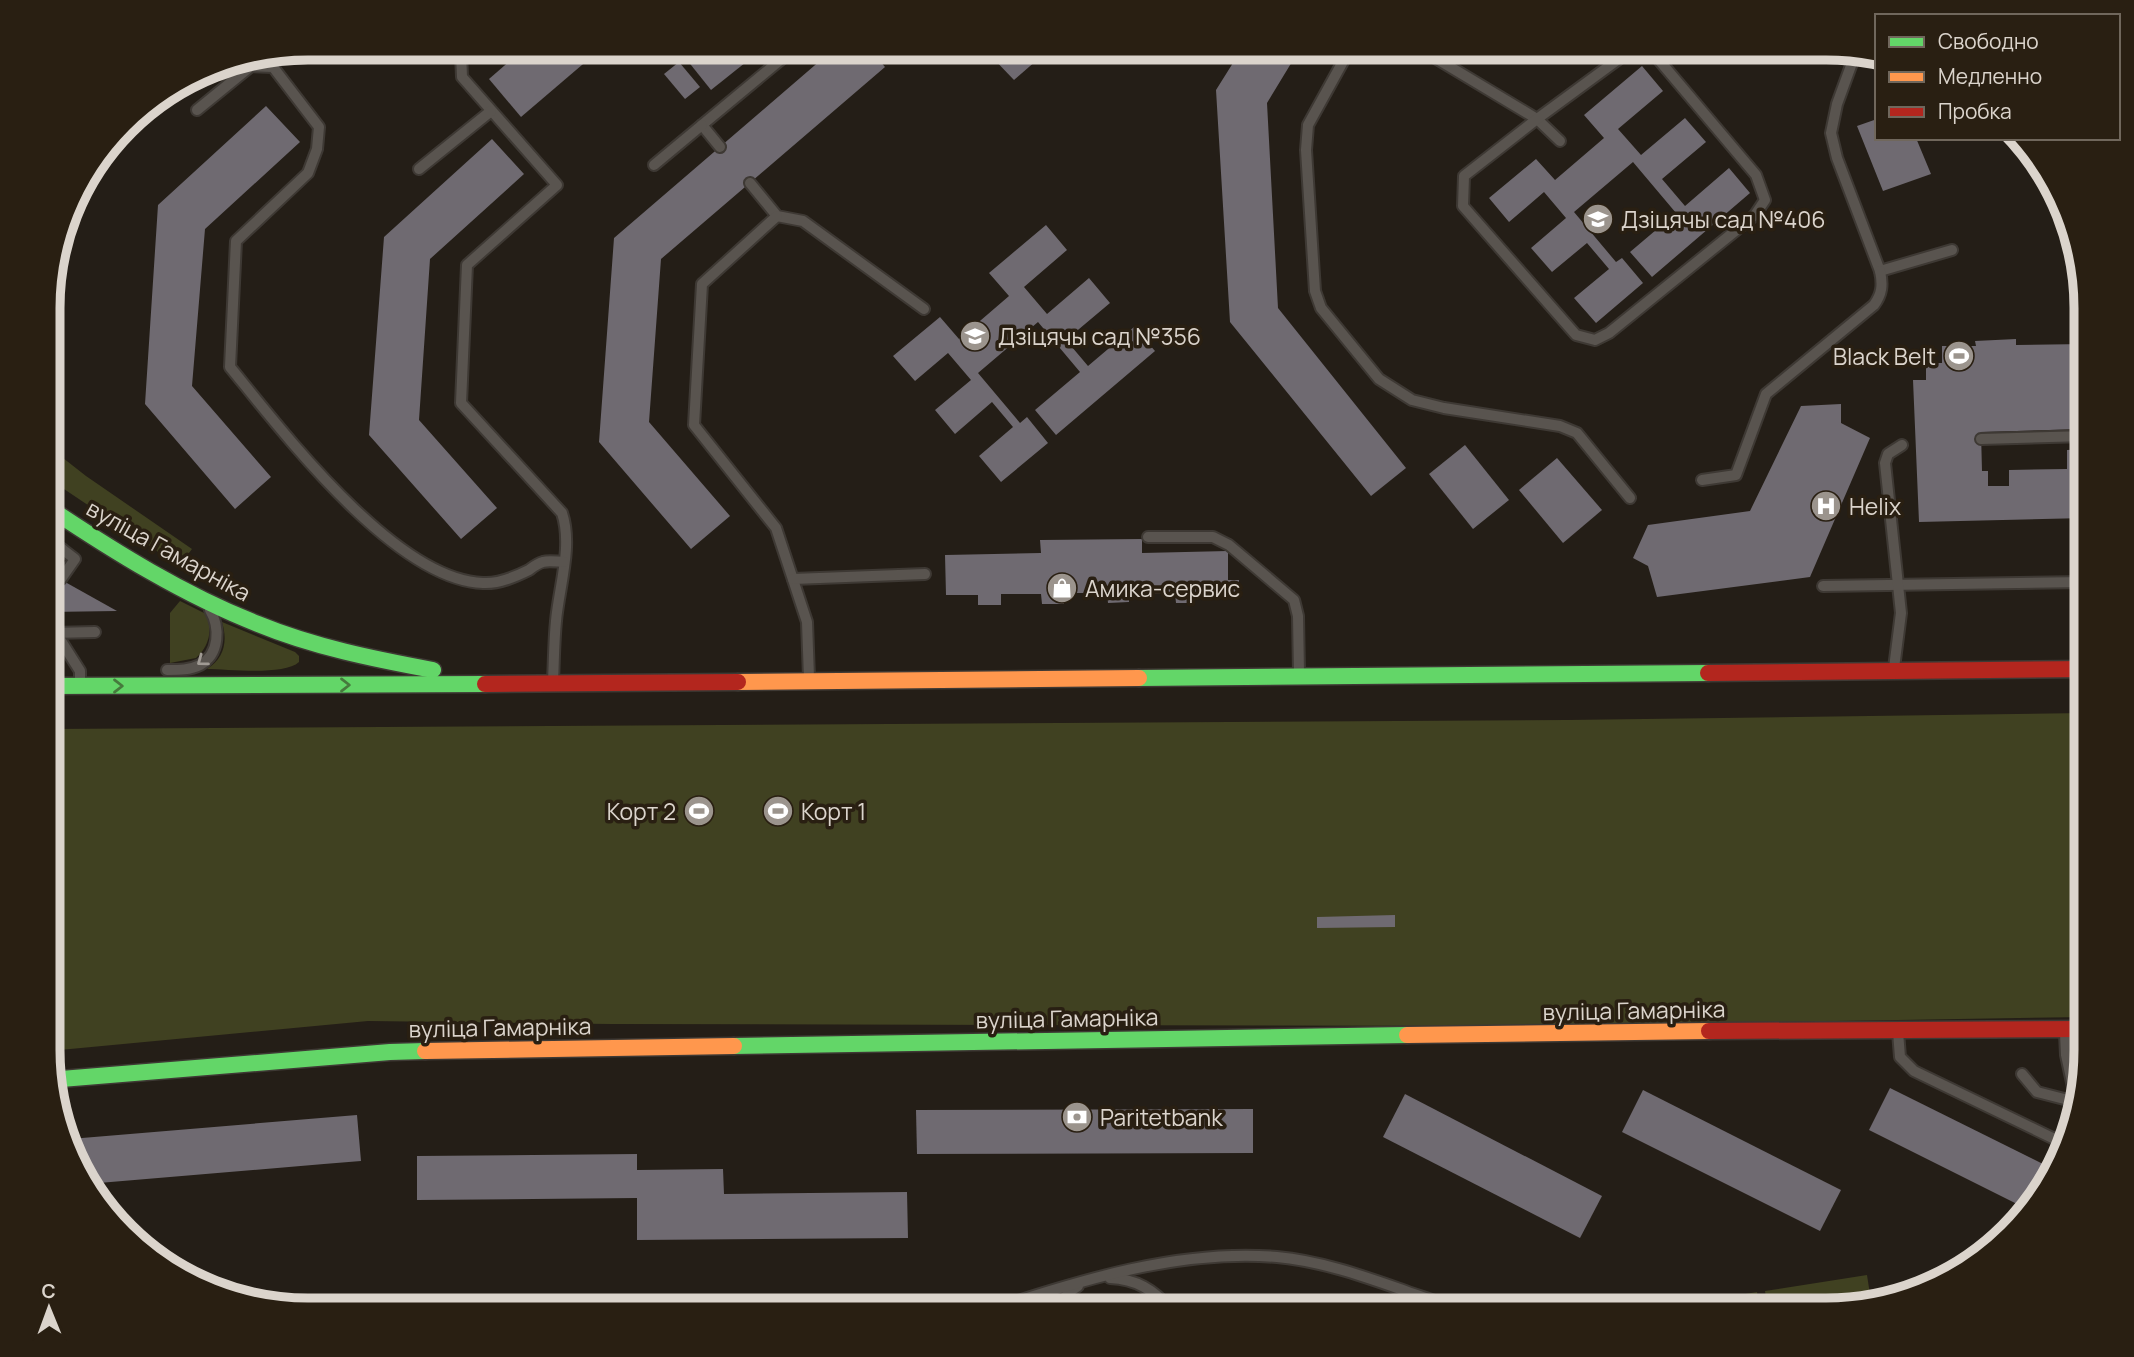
<svg xmlns="http://www.w3.org/2000/svg" width="2134" height="1357" font-family="Manrope,sans-serif">
  <rect width="100%" height="100%" fill="#241e17"/>
  <!-- green -->
  <g fill="#404121">
    <path d="M49,447L86,476L192,549L179,566L49,479Z"/>
    <path d="M180,601L206,614C213,631 209,646 196,658L170,663V613Z"/>
    <path d="M222,622L295,652L299,656V662C284,676 228,669 207,669C224,658 228,642 222,622Z"/>
    <path d="M2086,713V1017L1529,1026L610,1024L368,1021L49,1051V729L1567,720Z"/>
    <path d="M1867,1275L1871,1301L1843,1309H1768L1765,1291Z"/>
    <path d="M1757,1292L1760,1309H1712L1710,1300Z"/>
  </g>
  <!-- building -->
  <g fill="#6f6a71">
    <path d="M311,47H343L324,63Z"/>
    <path d="M526,47H603L521,117L489,79Z"/>
    <path d="M693,47H765L711,90L683,55Z"/>
    <path d="M836,47H868L885,67L661,259L649,422L730,516L691,549L599,442L614,238Z"/>
    <path d="M999,47H1052L1014,80L990,55Z"/>
    <path d="M1243,47H1301L1267,103L1278,308L1406,468L1371,496L1230,322L1216,90Z"/>
    <path d="M679,62L700,87L685,99L664,74Z"/>
    <path d="M1642,66L1663,91L1618,129L1641,155L1685,118L1706,142L1662,179L1685,206L1729,168L1750,193L1652,277L1630,252L1676,213L1633,162L1574,212L1616,262L1622,258L1643,283L1596,323L1574,298L1609,269L1587,243L1552,272L1531,248L1566,218L1544,192L1509,222L1489,198L1536,159L1555,180L1604,138L1584,115Z"/>
    <path d="M266,106L300,142L205,229L192,386L271,477L235,509L145,404L158,205Z"/>
    <path d="M1877,119V138H1916L1931,174L1883,191L1857,126Z"/>
    <path d="M492,139L524,174L430,259L419,420L497,508L461,539L369,435L384,237Z"/>
    <path d="M1046,225L1067,250L1024,287L1047,314L1089,278L1110,303L1066,340L1088,366L1134,327L1155,351L1056,435L1035,410L1080,372L1038,322L978,373L1020,423L1027,417L1048,443L1001,482L979,456L1013,427L992,402L955,434L935,410L971,380L948,353L915,381L893,356L940,317L959,339L1009,296L989,273Z"/>
    <path d="M2016,339V345L2086,344V389H2082V429L1981,432L1982,471H1988V486H2009V470L2067,469V450L2086,449V518L1919,522L1913,380H1926V363H1942V346H1976L1975,341Z"/>
    <path d="M1841,404V423L1870,438L1810,577L1657,597L1648,566L1633,558L1648,525L1750,511L1801,406Z"/>
    <path d="M1465,445L1509,500L1473,529L1429,474Z"/>
    <path d="M1557,458L1602,510L1563,543L1519,490Z"/>
    <path d="M1142,539V553L1228,551V580H1239V592L1195,593V603H1176L1175,593L1129,594V602L1108,603L1107,593H1064V604H1042L1041,594H1001V605H978V595H946L945,555L1041,553L1040,540Z"/>
    <path d="M49,573L117,611L49,612Z"/>
    <path d="M1395,915V927L1317,928V917Z"/>
    <path d="M1890,1088L2055,1170L2043,1194L2027,1209L1869,1130Z"/>
    <path d="M1643,1090L1841,1190L1820,1231L1622,1132Z"/>
    <path d="M1405,1094L1602,1196L1580,1238L1383,1137Z"/>
    <path d="M1253,1109V1153L917,1154L916,1110Z"/>
    <path d="M357,1115L361,1161L324,1164L87,1184L70,1139Z"/>
    <path d="M637,1154V1170L723,1169L724,1194L907,1192L908,1238L637,1240V1198L417,1200V1156Z"/>
  </g>
  <g fill="none" stroke-linecap="round" stroke-linejoin="round">
    <!-- lane casing -->
    <g stroke="#3e3934" stroke-width="14">
      <g id="lane">
        <path d="M464,47L461,53L462,77L557,185L467,265L461,403L562,513C573,546 559,587 556,621C554,641 554,661 553,681"/>
        <path d="M1351,47L1308,125L1306,150L1315,291L1321,308L1379,379L1412,400L1444,408L1560,426L1577,433L1630,498"/>
        <path d="M1417,47L1537,119L1560,141"/>
        <path d="M1635,47L1537,119L1464,176L1463,206L1576,335L1595,340L1609,333L1755,215L1765,200L1756,175L1648,47"/>
        <path d="M1856,52L1837,104L1831,133L1837,158L1880,271L1952,250"/>
        <path d="M197,110L251,66L273,67L319,127L317,149L308,173L236,241L230,367C283,432 395,580 483,583C499,584 515,577 529,570C533,567 538,563 543,562C549,560 558,562 564,562"/>
        <path d="M720,147L702,125L796,47"/>
        <path d="M654,165L702,125"/>
        <path d="M419,169L491,111"/>
        <path d="M750,183L777,216L803,221L924,309"/>
        <path d="M777,216L702,284L694,425L776,528L807,622L809,678"/>
        <path d="M1981,439L2086,436"/>
        <path d="M1702,480L1736,475L1766,394L1874,305C1882,294 1883,285 1880,271"/>
        <path d="M1148,537H1213L1229,545L1294,600L1298,616L1299,673"/>
        <path d="M49,539L75,559L61,579"/>
        <path d="M49,568L62,549"/>
        <path d="M793,579L925,574"/>
        <path d="M1823,586L2086,582"/>
        <path d="M55,612L56,633L80,671V683"/>
        <path d="M52,633L95,632"/>
        <path d="M1894,668L1901,613L1885,463L1888,454L1902,445"/>
        <path d="M167,670C179,670 190,670 200,665C220,654 220,627 210,610"/>
        <path d="M1898,1032L1900,1057L1914,1071L2067,1145"/>
        <path d="M2065,1033L2066,1055L2078,1110"/>
        <path d="M2022,1074L2037,1092L2076,1102"/>
        <path d="M1110,1278C1136,1279 1154,1290 1170,1309"/>
        <path d="M1053,1309L1072,1290L1078,1286"/>
        <path d="M990,1310C1081,1280 1180,1249 1277,1257C1320,1261 1360,1275 1400,1289C1418,1296 1437,1301 1455,1309"/>
      </g>
    </g>
    <!-- fast casing -->
    <g stroke="#3e3934" stroke-width="19">
      <g id="fast">
        <path d="M49,508C115,552 184,595 258,624C314,647 374,659 433,670"/>
        <path d="M1139,678L1708,673"/>
        <path d="M49,686L485,684"/>
        <path d="M734,1046L1407,1035"/>
        <path d="M49,1080L390,1052L425,1051"/>
      </g>
    </g>
    <!-- slow casing -->
    <g stroke="#3e3934" stroke-width="19">
      <g id="slow">
        <path d="M738,682L1139,678"/>
        <path d="M1407,1035L1709,1031"/>
        <path d="M425,1051L734,1046"/>
      </g>
    </g>
    <!-- jam casing -->
    <g stroke="#3e3934" stroke-width="19">
      <g id="jam">
        <path d="M1708,673L2086,669"/>
        <path d="M485,684L738,682"/>
        <path d="M1709,1031L2086,1029"/>
      </g>
    </g>
    <!-- lane -->
    <use href="#lane" stroke="#59544f" stroke-width="10"/>
    <!-- fast -->
    <use href="#fast" stroke="#63d668" stroke-width="16"/>
    <!-- slow -->
    <use href="#slow" stroke="#ff974d" stroke-width="16"/>
    <!-- jam -->
    <use href="#jam" stroke="#b3261e" stroke-width="16"/>
  </g>
  <!-- one-way arrows -->
  <defs><path id="oneway-chevron" d="M-2-3.5L2.5 0L-2 3.5" fill="none" stroke-width="1.6" stroke-linecap="round" stroke-linejoin="round" transform="scale(1.75)"/></defs>
  <use stroke="#a09a94" href="#oneway-chevron" transform="translate(202 661) rotate(144)"/>
  <g stroke="#467a3d">
    <use href="#oneway-chevron" transform="translate(345 685)"/>
    <use href="#oneway-chevron" transform="translate(118 686)"/>
  </g>
  <!-- icons -->
  <defs>
    <g id="school-disc" transform="scale(1.575)"><circle r="9.5" fill="#9b948d" stroke="#291f12"/><path d="M0-5L7-2L0 1L-7-2ZM-4 1L0 2.5L4 1V4Q0 6-4 4Z" fill="#fff"/></g>
    <g id="stadium-disc" transform="scale(1.575)"><circle r="9.5" fill="#9b948d" stroke="#291f12"/><path d="M0-5a6.5 5 0 1 0 0 10a6.5 5 0 1 0 0-10ZM-3.5-1.8h7v3.6h-7Z" fill="#fff"/></g>
    <g id="hospital-disc" transform="scale(1.575)"><circle r="9.5" fill="#9b948d" stroke="#291f12"/><path d="M-5-5h3v3.5h4V-5h3V5h-3V1.5h-4V5h-3Z" fill="#fff"/></g>
    <g id="shop-disc" transform="scale(1.575)"><circle r="9.5" fill="#9b948d" stroke="#291f12"/><path d="M-5-2.5h2.3a2.7 3.5 0 0 1 5.4 0H5L5.5 6h-11ZM-1.5-2.5h3a1.5 2.3 0 0 0-3 0Z" fill="#fff"/></g>
    <g id="bank-disc" transform="scale(1.575)"><circle r="9.5" fill="#9b948d" stroke="#291f12"/><path d="M-6-4H6V4H-6ZM0-2.3a2.3 2.3 0 1 0 0 4.6a2.3 2.3 0 1 0 0-4.6Z" fill="#fff"/></g>
  </defs>
  <g fill-rule="evenodd">
    <use href="#school-disc" x="1598" y="219"/>
    <use href="#school-disc" x="975" y="336"/>
    <use href="#stadium-disc" x="1959" y="356"/>
    <use href="#hospital-disc" x="1826" y="506"/>
    <use href="#shop-disc" x="1062" y="588"/>
    <use href="#stadium-disc" x="699" y="811"/>
    <use href="#stadium-disc" x="778" y="811"/>
    <use href="#bank-disc" x="1077" y="1117"/>
  </g>
  <g text-anchor="middle" dominant-baseline="central" stroke-width="7" stroke-linejoin="round" paint-order="stroke">
    <!-- poi labels -->
    <g font-size="23" fill="#dbd4cc" stroke="#291f12" text-anchor="start">
      <text x="1621" y="219">Дзіцячы сад №406</text>
      <text x="998" y="336">Дзіцячы сад №356</text>
      <text x="1936" y="356" text-anchor="end">Black Belt</text>
      <text x="1849" y="506">Helix</text>
      <text x="1085" y="588">Амика-сервис</text>
      <text x="676" y="811" text-anchor="end">Корт 2</text>
      <text x="801" y="811">Корт 1</text>
      <text x="1100" y="1117">Paritetbank</text>
    </g>
    <!-- street labels -->
    <g font-size="23" fill="#dbd4cc" stroke="#291f12">
      <text transform="translate(169 550) rotate(29)">вуліца Гамарніка</text>
      <text transform="translate(1634 1010) rotate(-1)">вуліца Гамарніка</text>
      <text transform="translate(1067 1018) rotate(-1)">вуліца Гамарніка</text>
      <text transform="translate(500 1027) rotate(-1)">вуліца Гамарніка</text>
    </g>
  </g>
  <!-- crop -->
  <path d="M0 0H2134V1357H0ZM308 60H1826A248 248 0 0 1 2074 308V1050A248 248 0 0 1 1826 1298H308A248 248 0 0 1 60 1050V308A248 248 0 0 1 308 60Z" fill="#291f12" fill-rule="evenodd"/>
  <path fill="none" stroke="#dbd4cc" stroke-width="9" d="M308 60H1826A248 248 0 0 1 2074 308V1050A248 248 0 0 1 1826 1298H308A248 248 0 0 1 60 1050V308A248 248 0 0 1 308 60Z"/>
  <!-- legend -->
  <rect x="1875" y="14" width="245" height="126" fill="#291f12" stroke="#70675c" stroke-width="2"/>
  <rect x="1889" y="37" width="35" height="10" fill="#63d668" stroke="#70675c" stroke-width="2"/>
  <text x="1938" y="49" font-size="21" fill="#dbd4cc">Свободно</text>
  <rect x="1889" y="72" width="35" height="10" fill="#ff974d" stroke="#70675c" stroke-width="2"/>
  <text x="1938" y="84" font-size="21" fill="#dbd4cc">Медленно</text>
  <rect x="1889" y="107" width="35" height="10" fill="#b3261e" stroke="#70675c" stroke-width="2"/>
  <text x="1938" y="119" font-size="21" fill="#dbd4cc">Пробка</text>
  <!-- north arrow -->
  <g transform="translate(49 1308) rotate(359)" stroke="#291f12" stroke-width="5" paint-order="stroke">
  <path d="M0-5L12 26L0 18L-12 26Z" fill="#dbd4cc"/>
  <text y="-10" font-size="19" font-weight="bold" text-anchor="middle" fill="#dbd4cc">С</text>
  </g>
</svg>
